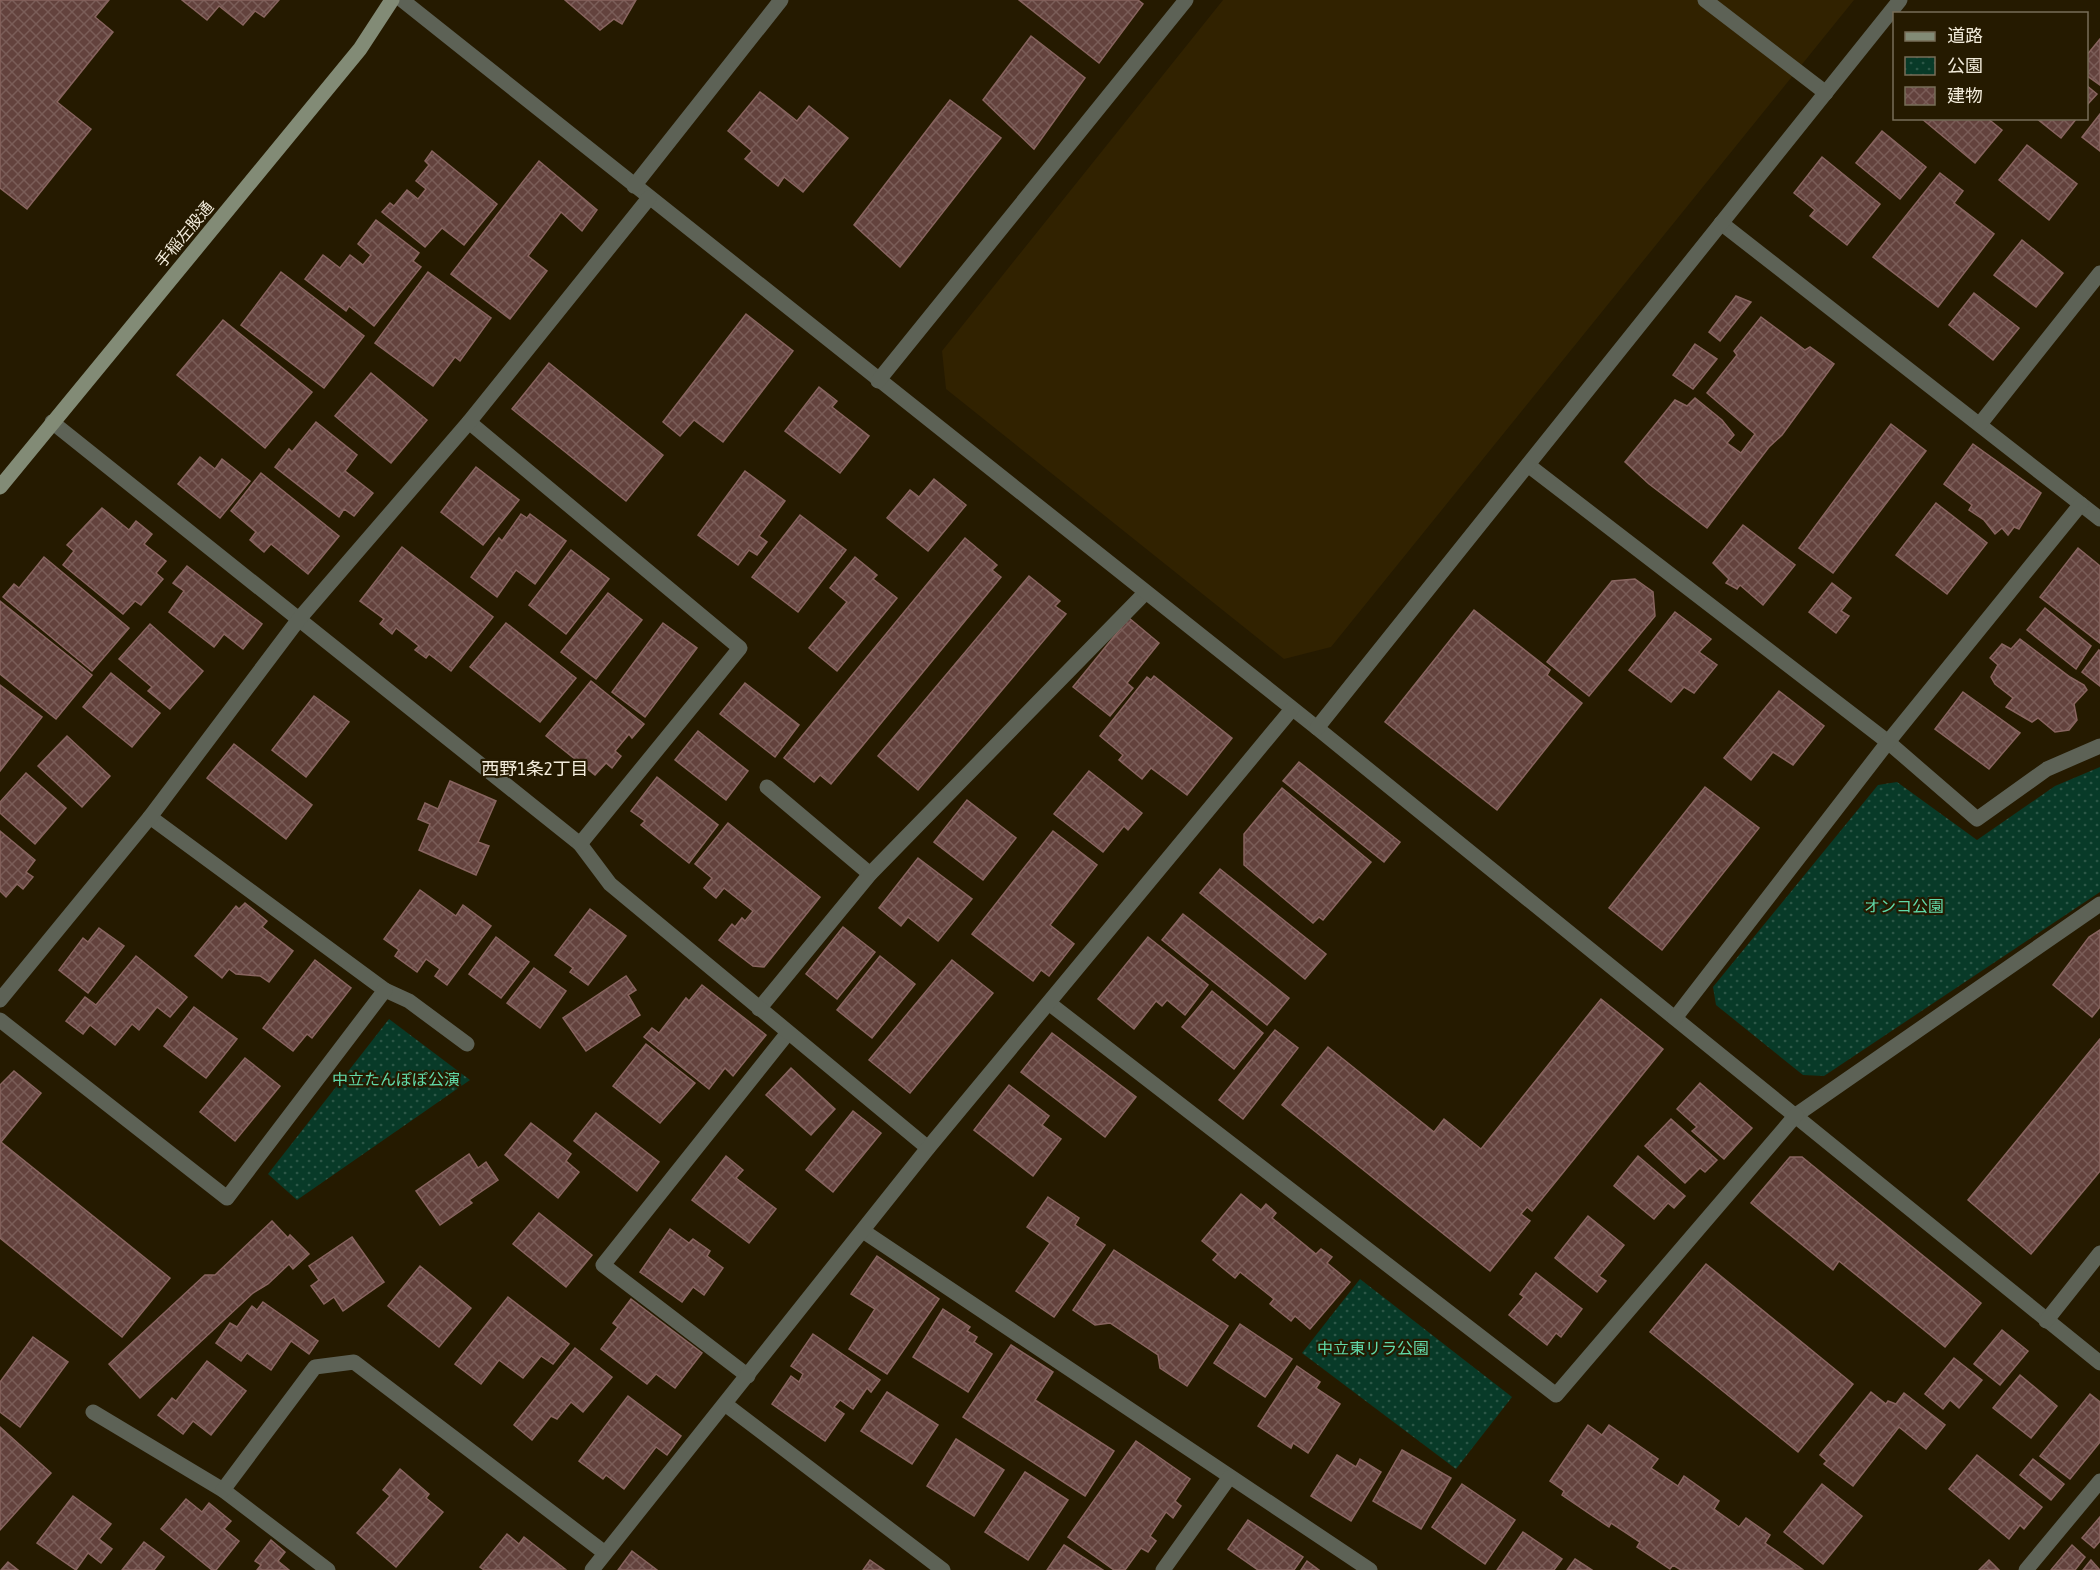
<svg xmlns="http://www.w3.org/2000/svg" width="2100" height="1570" font-family="'Asap Condensed','Noto Sans JP',sans-serif">
  <defs>
    <pattern id="park-dots" width="8" height="8" patternUnits="userSpaceOnUse" patternTransform="scale(1.5)"><rect width="8" height="8" fill="#083a28"/><path d="M2 2h.1M6 6h.1" fill="none" stroke="#2c5747" stroke-width="1.8" stroke-linecap="round"/></pattern>
    <pattern id="building-cross-hatch" width="8" height="8" patternUnits="userSpaceOnUse" patternTransform="scale(1.5)"><rect width="8" height="8" fill="#63423d"/><path d="M0 0l8 8M0 8l8-8" fill="none" stroke="#7a5d58"/></pattern>
  </defs>
  <rect width="100%" height="100%" fill="#251a00"/>
  <!-- built -->
  <path fill="#312200" d="M1223,0H1854L1331,647L1284,659L946,389L942,351Z"/>
  <!-- park -->
  <g fill="url(#park-dots)">
    <path d="M2100,767V892L1824,1076L1803,1075L1716,1005L1713,987L1878,785L1897,782L1977,840L2055,786Z"/>
    <path d="M389,1019L470,1080L297,1200L268,1174Z"/>
    <path d="M1360,1279L1512,1397L1456,1469L1302,1353Z"/>
  </g>
  <!-- building -->
  <g fill="url(#building-cross-hatch)" stroke="#88645f" stroke-width="1.5">
    <path d="M0,0H109L95,17L113,32L57,102L91,129L27,209L0,188Z"/>
    <path d="M182,0H279L264,17L255,11L243,25L219,6L207,20Z"/>
    <path d="M565,0H636L622,24L614,19L600,30Z"/>
    <path d="M1019,0H1138L1143,4L1099,63Z"/>
    <path d="M1031,36L1085,78L1034,149L983,100Z"/>
    <path d="M2100,39V85L2086,75V56Z"/>
    <path d="M2086,85L2097,94L2086,106Z"/>
    <path d="M760,92L797,121L809,106L848,138L803,192L784,177L778,186L745,159L752,151L728,131Z"/>
    <path d="M950,100L1001,138L900,267L854,225Z"/>
    <path d="M2100,114V151L2082,137Z"/>
    <path d="M1921,118H1987L2002,130L1975,163Z"/>
    <path d="M2036,118H2077L2061,138Z"/>
    <path d="M1882,131L1926,167L1900,199L1856,163Z"/>
    <path d="M2027,145L2077,184L2049,220L1999,180Z"/>
    <path d="M432,151L497,204L464,245L442,228L425,247L382,212L390,203L394,206L407,190L418,199L426,189L416,181L429,165L425,161Z"/>
    <path d="M1822,157L1880,204L1847,245L1810,216L1815,210L1794,193Z"/>
    <path d="M539,161L597,210L582,231L561,212L528,256L547,271L510,319L451,274Z"/>
    <path d="M1940,173L1963,191L1954,203L1994,234L1938,307L1873,257Z"/>
    <path d="M376,220L419,253L413,261L421,267L374,326L349,306L346,311L305,279L323,255L340,268L350,255L363,265L371,255L358,244Z"/>
    <path d="M2022,240L2063,273L2036,307L1994,275Z"/>
    <path d="M281,272L364,336L324,388L241,325Z"/>
    <path d="M428,272L491,318L460,361L455,357L433,386L375,343Z"/>
    <path d="M1974,293L2019,328L1993,360L1949,325Z"/>
    <path d="M1736,296L1751,302L1720,341L1709,332Z"/>
    <path d="M746,314L793,351L723,442L694,420L680,436L663,422Z"/>
    <path d="M1761,317L1805,350L1810,347L1834,364L1782,435L1769,447L1707,528L1649,484L1625,462L1675,400L1687,406L1695,398L1722,420L1734,435L1727,443L1741,453L1755,434L1707,393L1737,355L1734,351Z"/>
    <path d="M223,320L312,392L265,448L177,375Z"/>
    <path d="M1695,344L1717,359L1693,389L1673,375Z"/>
    <path d="M549,363L663,455L626,501L512,409Z"/>
    <path d="M371,373L427,420L391,463L335,416Z"/>
    <path d="M819,387L837,401L832,407L869,436L840,473L785,431Z"/>
    <path d="M316,422L357,455L345,471L373,493L354,516L344,509L339,517L275,467L289,449L292,452Z"/>
    <path d="M1891,424L1926,451L1833,573L1799,548Z"/>
    <path d="M1973,444L2041,493L2019,529L2014,527L2008,535L2002,528L1995,534L1984,520L1969,510L1972,505L1944,484Z"/>
    <path d="M200,457L215,469L222,459L250,481L220,518L178,484Z"/>
    <path d="M476,467L519,500L483,545L441,512Z"/>
    <path d="M745,471L785,501L759,536L767,542L757,555L749,550L738,565L698,535Z"/>
    <path d="M261,473L339,536L308,574L271,544L264,552L250,540L256,532L231,511Z"/>
    <path d="M934,479L966,505L928,551L887,518L910,490L919,497Z"/>
    <path d="M1936,503L1987,543L1947,594L1896,555Z"/>
    <path d="M102,508L129,530L136,521L152,534L144,544L166,561L156,573L163,579L141,605L135,601L123,614L63,565L74,551L67,545Z"/>
    <path d="M521,514L527,518L530,514L566,541L535,584L516,570L497,597L471,577L499,538L502,541Z"/>
    <path d="M800,515L846,550L798,612L752,577Z"/>
    <path d="M1743,525L1795,565L1763,605L1740,585L1737,589L1726,583L1729,579L1713,563Z"/>
    <path d="M965,538L997,565L992,570L1001,577L831,784L820,775L814,782L784,758Z"/>
    <path d="M402,547L493,617L451,671L429,654L426,658L415,650L419,646L396,628L392,634L380,624L384,619L360,601Z"/>
    <path d="M2078,548L2100,566V643L2040,597Z"/>
    <path d="M571,550L609,579L566,634L529,605Z"/>
    <path d="M44,557L129,628L92,671L3,597L14,584L19,588Z"/>
    <path d="M855,557L877,575L873,579L897,598L837,671L809,648L847,602L830,588Z"/>
    <path d="M187,566L262,624L243,649L224,634L214,647L169,612L184,591L173,583Z"/>
    <path d="M1029,576L1060,601L1055,606L1066,614L918,790L878,756Z"/>
    <path d="M1635,579L1653,592L1655,616L1589,696L1547,662L1612,581Z"/>
    <path d="M1832,583L1851,598L1841,611L1849,616L1836,633L1809,612Z"/>
    <path d="M608,593L642,620L596,679L561,652Z"/>
    <path d="M0,601L92,675L56,719L0,674Z"/>
    <path d="M2045,608L2091,646L2076,669L2027,630Z"/>
    <path d="M1474,610L1550,670L1547,675L1582,703L1497,810L1385,722Z"/>
    <path d="M1675,612L1711,639L1699,652L1717,665L1694,693L1684,687L1671,702L1629,670Z"/>
    <path d="M1129,618L1159,643L1127,683L1133,688L1110,716L1073,687Z"/>
    <path d="M506,623L576,678L540,722L470,667Z"/>
    <path d="M663,623L697,648L645,717L612,692Z"/>
    <path d="M150,624L203,671L170,709L148,691L152,687L119,659Z"/>
    <path d="M2020,639L2070,677L2084,685L2087,690L2074,704L2077,720L2069,730L2055,732L2038,718L2032,722L2006,707L2013,698L1995,684L1991,677L1998,665L1990,658L2002,644L2011,649Z"/>
    <path d="M2099,650L2100,651V686L2082,672Z"/>
    <path d="M111,673L160,713L132,747L83,707Z"/>
    <path d="M1154,676L1232,738L1187,795L1151,768L1142,779L1119,760L1123,755L1100,736L1147,677L1151,680Z"/>
    <path d="M591,681L644,724L632,738L629,734L615,751L621,756L612,768L606,763L595,775L546,736Z"/>
    <path d="M745,683L799,725L775,757L720,714Z"/>
    <path d="M0,685L42,717L0,771Z"/>
    <path d="M1779,691L1824,726L1793,765L1773,752L1751,780L1724,758Z"/>
    <path d="M1963,692L2020,733L1989,769L1935,729Z"/>
    <path d="M314,696L349,722L306,777L272,750Z"/>
    <path d="M698,731L748,771L726,800L675,760Z"/>
    <path d="M67,736L110,776L82,807L38,766Z"/>
    <path d="M234,744L312,805L286,839L207,778Z"/>
    <path d="M1299,762L1400,842L1384,862L1283,781Z"/>
    <path d="M1089,771L1142,813L1128,830L1124,826L1103,852L1054,814Z"/>
    <path d="M26,773L66,808L35,844L0,813V802Z"/>
    <path d="M657,777L718,825L689,863L641,825L645,821L631,811Z"/>
    <path d="M450,781L496,801L478,842L489,846L476,875L419,850L430,824L418,819L425,803L438,809Z"/>
    <path d="M1705,787L1759,828L1662,950L1609,908Z"/>
    <path d="M1282,788L1371,862L1323,920L1319,917L1313,923L1244,865V834Z"/>
    <path d="M967,800L1016,838L983,880L934,842Z"/>
    <path d="M728,823L820,897L764,967L753,966L719,940L732,924L735,927L742,918L745,921L753,911L724,888L716,898L704,888L712,878L695,864Z"/>
    <path d="M0,831L35,860L26,872L33,877L23,889L17,884L6,897L0,891Z"/>
    <path d="M1053,831L1097,865L1050,925L1074,944L1049,976L1041,970L1033,981L972,934Z"/>
    <path d="M918,858L972,899L938,941L908,917L901,926L879,908Z"/>
    <path d="M1220,869L1326,954L1305,979L1200,893Z"/>
    <path d="M420,890L456,916L463,905L491,926L447,985L435,976L440,969L426,959L417,972L395,956L399,950L384,939Z"/>
    <path d="M245,903L267,921L262,927L293,951L269,982L260,976L236,974L229,969L222,978L195,956L236,906L239,909Z"/>
    <path d="M590,909L626,936L588,985L570,972L573,968L555,955Z"/>
    <path d="M1183,914L1289,998L1267,1025L1162,940Z"/>
    <path d="M843,927L875,952L837,999L806,974Z"/>
    <path d="M99,928L124,946L88,993L59,970L83,938L88,942Z"/>
    <path d="M2100,930V1007L2092,1017L2053,985L2089,937Z"/>
    <path d="M496,937L529,962L501,998L469,974Z"/>
    <path d="M1148,937L1208,985L1185,1015L1167,1000L1162,1006L1156,1001L1134,1029L1098,999Z"/>
    <path d="M136,956L187,997L170,1017L157,1007L139,1030L132,1024L115,1045L90,1025L83,1034L66,1021L85,997L96,1005Z"/>
    <path d="M880,956L915,984L872,1038L837,1010Z"/>
    <path d="M315,960L351,988L312,1038L307,1034L293,1051L263,1028Z"/>
    <path d="M952,960L993,993L910,1093L869,1060Z"/>
    <path d="M534,968L566,991L540,1028L507,1003Z"/>
    <path d="M626,976L636,990L628,995L640,1015L586,1051L563,1018Z"/>
    <path d="M702,985L766,1035L733,1076L725,1068L709,1089L644,1037L652,1028L659,1033L686,998L689,1001Z"/>
    <path d="M1212,991L1263,1033L1234,1069L1182,1027Z"/>
    <path d="M1601,999L1663,1049L1532,1211L1527,1207L1521,1214L1530,1221L1490,1271L1282,1105L1328,1047L1434,1132L1444,1119L1481,1149Z"/>
    <path d="M194,1007L237,1039L206,1078L164,1046Z"/>
    <path d="M1275,1030L1298,1048L1243,1119L1219,1100Z"/>
    <path d="M1052,1033L1136,1097L1105,1137L1021,1072Z"/>
    <path d="M2100,1039V1171L2031,1254L1968,1200Z"/>
    <path d="M646,1044L695,1083L660,1123L613,1086Z"/>
    <path d="M245,1058L280,1086L235,1141L200,1112Z"/>
    <path d="M791,1068L835,1109L811,1135L766,1095Z"/>
    <path d="M14,1071L41,1093L1,1142L170,1278L122,1337L0,1238V1085Z"/>
    <path d="M1700,1083L1752,1128L1724,1159L1692,1131L1697,1127L1677,1109Z"/>
    <path d="M1009,1085L1049,1116L1042,1125L1061,1139L1033,1176L974,1130Z"/>
    <path d="M853,1111L881,1133L833,1192L806,1170Z"/>
    <path d="M596,1113L659,1162L637,1191L574,1141Z"/>
    <path d="M1671,1119L1717,1160L1705,1172L1700,1168L1685,1183L1645,1146Z"/>
    <path d="M531,1123L571,1154L566,1161L579,1172L558,1198L505,1155Z"/>
    <path d="M469,1154L478,1168L486,1162L498,1180L469,1200L472,1203L440,1225L416,1191Z"/>
    <path d="M726,1156L743,1170L736,1178L776,1209L749,1243L692,1200Z"/>
    <path d="M1638,1156L1685,1196L1674,1208L1668,1203L1654,1219L1614,1186Z"/>
    <path d="M1790,1157H1802L1981,1303L1945,1347L1839,1261L1833,1270L1751,1203Z"/>
    <path d="M1241,1194L1261,1210L1266,1204L1276,1213L1272,1218L1316,1254L1321,1249L1332,1257L1327,1263L1350,1282L1310,1329L1295,1316L1291,1321L1270,1304L1274,1299L1240,1272L1235,1278L1213,1260L1218,1254L1202,1241Z"/>
    <path d="M1048,1197L1079,1218L1075,1225L1105,1245L1054,1317L1016,1291L1050,1243L1027,1227Z"/>
    <path d="M539,1213L592,1255L566,1287L513,1244Z"/>
    <path d="M1588,1216L1624,1245L1599,1276L1606,1281L1597,1292L1555,1258Z"/>
    <path d="M272,1221L288,1238L290,1235L309,1254L293,1269L289,1264L268,1284L253,1293L140,1398L109,1364L205,1275H215Z"/>
    <path d="M670,1229L689,1243L693,1239L710,1251L707,1256L723,1268L704,1295L693,1287L682,1302L640,1272Z"/>
    <path d="M352,1237L384,1282L343,1311L334,1297L324,1304L311,1286L319,1280L309,1266Z"/>
    <path d="M1114,1250L1228,1326L1187,1386L1160,1368L1158,1355L1110,1323L1095,1325L1073,1310Z"/>
    <path d="M877,1256L939,1299L887,1374L849,1349L875,1309L851,1294Z"/>
    <path d="M1706,1264L1853,1384L1798,1452L1650,1332Z"/>
    <path d="M420,1266L471,1308L439,1347L388,1306Z"/>
    <path d="M1536,1273L1582,1309L1561,1337L1556,1333L1547,1345L1509,1315L1524,1297L1520,1294Z"/>
    <path d="M508,1297L569,1344L553,1364L541,1356L523,1378L499,1360L481,1384L455,1364Z"/>
    <path d="M631,1299L702,1353L675,1388L656,1374L647,1384L601,1349L618,1327L613,1323Z"/>
    <path d="M263,1302L318,1341L309,1354L291,1341L271,1370L247,1353L241,1361L216,1343L230,1323L237,1327L252,1306L257,1310Z"/>
    <path d="M943,1309L970,1327L967,1331L977,1337L974,1342L992,1354L968,1392L913,1357Z"/>
    <path d="M1240,1324L1292,1359L1265,1397L1214,1363Z"/>
    <path d="M2002,1330L2028,1351L2000,1385L1974,1364Z"/>
    <path d="M813,1334L880,1380L871,1392L867,1388L853,1409L840,1400L834,1407L844,1414L825,1441L772,1404L791,1376L799,1382L803,1374L791,1366Z"/>
    <path d="M33,1337L68,1362L20,1427L0,1412V1382Z"/>
    <path d="M1011,1345L1053,1372L1035,1400L1114,1451L1085,1496L963,1417Z"/>
    <path d="M575,1348L612,1377L583,1412L571,1402L557,1419L551,1416L532,1440L514,1425Z"/>
    <path d="M1954,1358L1982,1380L1959,1408L1950,1400L1943,1409L1925,1394Z"/>
    <path d="M207,1361L246,1391L211,1435L193,1421L183,1434L158,1415L172,1398L176,1401Z"/>
    <path d="M1297,1366L1320,1382L1316,1388L1340,1404L1308,1453L1293,1443L1291,1448L1258,1426Z"/>
    <path d="M2020,1375L2057,1406L2031,1438L1993,1408Z"/>
    <path d="M887,1392L938,1425L912,1464L861,1431Z"/>
    <path d="M1871,1392L1886,1404L1888,1401L1896,1404L1904,1393L1945,1425L1926,1449L1899,1427L1853,1486L1824,1464L1827,1461L1820,1455Z"/>
    <path d="M2090,1394L2100,1402V1442L2070,1479L2040,1456Z"/>
    <path d="M628,1396L681,1436L667,1455L656,1447L624,1489L606,1475L603,1479L579,1461Z"/>
    <path d="M1588,1425L1602,1435L1609,1425L1658,1459L1651,1468L1678,1486L1684,1476L1719,1501L1714,1509L1739,1527L1746,1518L1770,1535L1765,1543L1802,1569L1681,1570L1673,1565L1670,1569L1637,1547L1640,1542L1611,1523L1609,1527L1562,1495L1564,1491L1550,1481Z"/>
    <path d="M0,1427L51,1473L0,1530Z"/>
    <path d="M956,1439L1004,1470L974,1516L927,1486Z"/>
    <path d="M1136,1441L1190,1479L1175,1501L1181,1506L1173,1518L1166,1512L1150,1536L1156,1541L1148,1552L1141,1548L1125,1570H1114L1068,1537Z"/>
    <path d="M1402,1450L1451,1478L1421,1529L1373,1501Z"/>
    <path d="M1337,1455L1356,1467L1360,1459L1381,1472L1351,1521L1311,1496Z"/>
    <path d="M1977,1455L2042,1507L2024,1529L2020,1525L2009,1539L1949,1489Z"/>
    <path d="M2033,1459L2064,1484L2051,1500L2020,1475Z"/>
    <path d="M400,1469L429,1494L426,1498L443,1512L396,1567L357,1533L390,1496L383,1490Z"/>
    <path d="M1025,1472L1068,1500L1028,1560L985,1532Z"/>
    <path d="M1462,1484L1515,1520L1485,1564L1432,1527Z"/>
    <path d="M1822,1484L1862,1516L1823,1564L1784,1532Z"/>
    <path d="M73,1496L111,1524L99,1539L112,1549L101,1563L88,1553L76,1570L37,1543Z"/>
    <path d="M186,1499L202,1512L209,1503L231,1521L224,1529L239,1541L216,1570H212L161,1529Z"/>
    <path d="M2100,1517V1541L2094,1548L2082,1538Z"/>
    <path d="M1248,1520L1303,1557L1294,1570H1258L1228,1549Z"/>
    <path d="M1523,1532L1562,1559L1554,1570H1497Z"/>
    <path d="M507,1534L519,1544L524,1537L565,1569L484,1570L480,1567Z"/>
    <path d="M271,1540L285,1552L278,1561L289,1570H257L261,1565L255,1561Z"/>
    <path d="M144,1542L164,1557L154,1570H122Z"/>
    <path d="M1064,1545L1103,1570H1047Z"/>
    <path d="M2072,1545L2085,1557L2075,1570H2051Z"/>
    <path d="M632,1551L657,1570H618Z"/>
    <path d="M1575,1559L1592,1570H1567Z"/>
    <path d="M870,1560L884,1570H863Z"/>
    <path d="M1989,1560L1999,1570H1979Z"/>
    <path d="M2091,1560L2100,1570H2083Z"/>
    <path d="M1307,1561L1319,1570H1301Z"/>
    <path d="M8,1562L18,1570H1Z"/>
  </g>
  <g fill="none" stroke-linecap="round" stroke-linejoin="round">
    <!-- lane -->
    <g stroke="#5d6256" stroke-width="15">
      <path d="M767,787L870,874"/>
      <path d="M759,1009L870,874L1145,593"/>
      <path d="M1796,1115L2100,904"/>
      <path d="M748,1376L603,1265L787,1034"/>
      <path d="M93,1412L223,1490L328,1570"/>
      <path d="M223,1490L315,1367L354,1362L605,1553"/>
    </g>
    <!-- street -->
    <g stroke="#5d6256" stroke-width="15">
      <path d="M402,0L1317,728L2100,1363"/>
      <path d="M1705,0L1826,93"/>
      <path d="M634,186L781,0"/>
      <path d="M1721,223L2100,519"/>
      <path d="M878,381L1186,0"/>
      <path d="M52,422L580,844L610,884L928,1148"/>
      <path d="M469,422L740,648L580,844"/>
      <path d="M1980,424L2100,273"/>
      <path d="M1528,465L1888,742L1977,819L2047,769L2100,746"/>
      <path d="M1317,728L1900,0"/>
      <path d="M150,817L385,990L409,1001L467,1044"/>
      <path d="M0,1000L150,817L299,619L469,422L649,198"/>
      <path d="M1050,1004L1556,1395L1796,1115"/>
      <path d="M1675,1018L1888,742L2081,504"/>
      <path d="M0,1020L227,1198L385,990"/>
      <path d="M863,1231L1370,1570"/>
      <path d="M2046,1321L2100,1253"/>
      <path d="M725,1404L943,1570"/>
      <path d="M592,1570L928,1148L1292,709"/>
      <path d="M1163,1570L1229,1478"/>
      <path d="M2026,1570L2100,1481"/>
    </g>
    <!-- secondary -->
    <path stroke="#828b76" stroke-width="15" d="M0,487L360,49L392,0"/>
  </g>
  <g text-anchor="middle" dominant-baseline="central" stroke-width="4.5" stroke-linejoin="round" paint-order="stroke">
    <!-- street labels -->
    <g font-size="16" fill="#f3ecdb" stroke="#251a00">
      <text transform="translate(184 234) rotate(-50)">手稲左股通</text>
    </g>
    <!-- park labels -->
    <g font-size="16" fill="#61daa9" stroke="#251a00">
      <text x="1904" y="906">オンコ公園</text>
      <text x="396" y="1079">中立たんぽぽ公演</text>
      <text x="1373" y="1348">中立東リラ公園</text>
    </g>
    <!-- neighbourhood labels -->
    <g font-size="18" fill="#f3ecdb" stroke="#251a00">
      <text x="535" y="768">西野1条2丁目</text>
    </g>
  </g>
  <!-- legend -->
  <rect x="1893" y="12" width="195" height="108" fill="#251a00" stroke="#776e58" stroke-width="1.5"/>
  <rect x="1905" y="32" width="30" height="9" fill="#828b76" stroke="#776e58" stroke-width="1.5"/>
  <text x="1947" y="42" font-size="18" fill="#f3ecdb">道路</text>
  <rect x="1905" y="57" width="30" height="18" fill="url(#park-dots)" stroke="#776e58" stroke-width="1.5"/>
  <text x="1947" y="72" font-size="18" fill="#f3ecdb">公園</text>
  <rect x="1905" y="87" width="30" height="18" fill="url(#building-cross-hatch)" stroke="#776e58" stroke-width="1.5"/>
  <text x="1947" y="102" font-size="18" fill="#f3ecdb">建物</text>
</svg>
